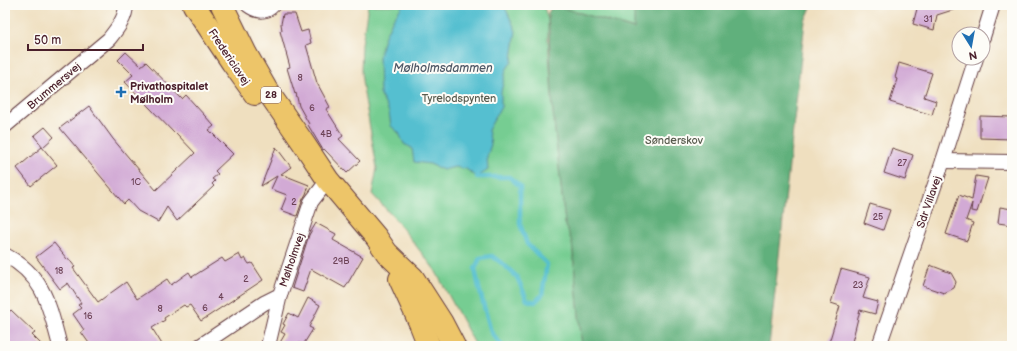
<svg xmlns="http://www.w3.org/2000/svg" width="1017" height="351" font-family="'Balsamiq Sans',sans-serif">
  <rect width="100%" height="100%" fill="#fdfcf7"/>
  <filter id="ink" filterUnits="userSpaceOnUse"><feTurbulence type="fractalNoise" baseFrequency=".025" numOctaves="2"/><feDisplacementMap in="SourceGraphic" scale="8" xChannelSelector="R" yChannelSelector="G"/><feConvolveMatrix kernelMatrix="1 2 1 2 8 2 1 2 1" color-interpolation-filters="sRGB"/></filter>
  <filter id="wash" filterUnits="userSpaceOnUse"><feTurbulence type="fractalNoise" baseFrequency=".012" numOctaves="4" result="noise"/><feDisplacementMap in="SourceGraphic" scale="16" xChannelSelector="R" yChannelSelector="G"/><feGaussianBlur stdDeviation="0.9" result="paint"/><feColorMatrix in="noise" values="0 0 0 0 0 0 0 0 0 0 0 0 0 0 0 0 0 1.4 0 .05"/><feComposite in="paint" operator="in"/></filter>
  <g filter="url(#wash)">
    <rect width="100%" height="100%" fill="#efdfbf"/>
    <!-- green -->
    <g fill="#76cd92" stroke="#60765e">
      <path d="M368,5H542L544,7L548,20V39L553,112L565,223L572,242L582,346H476L435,270L395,219L372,194L377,168L363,88L361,72L362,44Z"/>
      <path d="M553,5H634L635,29Z"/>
    </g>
    <!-- forest -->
    <path fill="#60b07c" stroke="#556854" d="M553,5L634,29V5H812L805,21L769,346H582L572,242L565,223L553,112L548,13Z"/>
    <!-- water -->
    <path fill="#54bfd0" stroke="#4f6f7e" d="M403,5H504L516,31L513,52L512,61L506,70L501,92V107L488,130L491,144L487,157L488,170L477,177L466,169L455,167L443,170L430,164L414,162L412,148L404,144L399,133L391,126L389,112L380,94L379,57L384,38L393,19Z"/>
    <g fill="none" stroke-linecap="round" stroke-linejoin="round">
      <!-- stream -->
      <path stroke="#54bfd0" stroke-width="4.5" d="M477,177H509L520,186V224L527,244L547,264L542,295L535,302L527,300L517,277L503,264L492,256L480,258L475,269L479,288L491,332L502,346"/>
    </g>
    <g id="blocks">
      <!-- building -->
      <g fill="#d2aad5">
        <path d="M918,5H961L962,7L937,15L934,30L913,24Z"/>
        <path d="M283,14H295L301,32L308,30L311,43L306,45L317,83L330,107L326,109L343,136L339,139L360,161L347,173L324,149L323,150L308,125L309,124L299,106L296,93L295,94L287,68L290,67L280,31L282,30L281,24Z"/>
        <path d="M126,52L141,66L146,62L182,99L186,95L214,126L209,130L233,154L215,171L218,174L212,179L215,181L212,184L214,186L177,221L167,207L158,222L138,211L128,200L124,204L60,128L89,106L113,139L156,190L195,153L176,133L175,134L125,82L133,75L118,60Z"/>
        <path d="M899,63L932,73L924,97L936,101L932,115L890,102L897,79L895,78Z"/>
        <path d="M980,116L1012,117V139L980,138Z"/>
        <path d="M45,127L54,137L43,147L34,136Z"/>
        <path d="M42,147L57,165L31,186L17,168Z"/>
        <path d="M276,147L291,167L281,174L309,185L306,194L303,199L297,216L281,210L287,195L271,189L277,176L261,186Z"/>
        <path d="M892,148L913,155L905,180L884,173Z"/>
        <path d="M976,176L988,178L977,212L971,211L972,203L966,220L973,223L967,241L946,234L959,195L972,200Z"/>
        <path d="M870,204L890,210L883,230L864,223Z"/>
        <path d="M1000,207L1012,209V225L998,223Z"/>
        <path d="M316,223L336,234L333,240L363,257L345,288L311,269L303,292L292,288L309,235Z"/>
        <path d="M54,243L67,259L68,258L75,267L73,268L98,302L126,282L137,299L167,279L171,285L189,272L192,277L222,258L225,262L239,254L242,260L245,258L249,264L252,263L263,280L201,321L190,305L186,307L184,305L164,318L165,320L152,328L163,346H91L81,332L84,330L73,314L81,308L78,305L81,303L68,283L60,289L36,257Z"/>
        <path d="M930,265L951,273L956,282L954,288L944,293L923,286Z"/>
        <path d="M841,269L870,277L863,298L878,302L875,314L860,310L851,346H828L840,306L831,303Z"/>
        <path d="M308,298L320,305L309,327L313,329L303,345L299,343L297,346H278L285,334L281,332L285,325L283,324L289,313L298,318Z"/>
        <path d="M11,310L35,333L32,335L43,346H5V316Z"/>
      </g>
    </g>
  </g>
  <g filter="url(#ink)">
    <use href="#blocks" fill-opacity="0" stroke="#633c41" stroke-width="1"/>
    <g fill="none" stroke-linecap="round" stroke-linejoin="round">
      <!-- minor casing -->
      <g stroke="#633c41" stroke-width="16">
        <g id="minor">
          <path d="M248,5C256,11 265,14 273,5"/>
          <path d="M983,37L993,5"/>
          <path d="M5,126L109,39C117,29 126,18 126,5"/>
          <path d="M943,161L1012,162"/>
          <path d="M5,255C45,276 49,306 60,346"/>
          <path d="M200,346L264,303L280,295"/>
          <path d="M268,346L280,295L311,202L328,180"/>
          <path d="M879,346L943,161L976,58"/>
        </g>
      </g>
      <!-- primary casing -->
      <g stroke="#633c41" stroke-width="24">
        <g id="primary">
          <path d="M194,5L232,62L255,94"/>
          <path d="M222,5L246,54L266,89L302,141L328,180L376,237L387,253L413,278L442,323L454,346"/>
          <path d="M400,279L420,323L429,346"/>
        </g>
      </g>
      <!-- minor -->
      <use href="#minor" stroke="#fff" stroke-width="14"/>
      <!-- primary -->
      <use href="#primary" stroke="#edc569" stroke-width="22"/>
    </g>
  </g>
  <!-- markers -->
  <path fill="#1f6fb2" stroke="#fdfcf7" stroke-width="1.5" d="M119 86h4v4h4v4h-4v4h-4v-4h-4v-4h4z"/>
  <g text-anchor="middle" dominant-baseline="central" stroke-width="4" stroke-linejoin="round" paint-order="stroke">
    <!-- number labels -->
    <g font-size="9" fill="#6c4256">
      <text x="928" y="19">31</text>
      <text x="300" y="78">8</text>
      <text x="312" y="108">6</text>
      <text x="326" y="134">4B</text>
      <text x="902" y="163">27</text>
      <text x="136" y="182">1C</text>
      <text x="294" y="202">2</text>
      <text x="878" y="217">25</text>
      <text x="341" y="261">29B</text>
      <text x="59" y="271">18</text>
      <text x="246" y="279">2</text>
      <text x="858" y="285">23</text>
      <text x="221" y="297">4</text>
      <text x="205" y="308">6</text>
      <text x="160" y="309">8</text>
      <text x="88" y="316">16</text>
    </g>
    <!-- shield labels -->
    <rect fill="#fdfcf7" stroke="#806168" stroke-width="1" x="261" y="87" width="20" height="16" rx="3"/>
    <g font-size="10" font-weight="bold" fill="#4a1f2b">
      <text x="271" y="95">28</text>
    </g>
    <!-- street labels -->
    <g font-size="11" fill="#4a1f2b" stroke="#fdfcf7">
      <text transform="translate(229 57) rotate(56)">Fredericiavej</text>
      <text transform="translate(54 86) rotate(-40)">Brummersvej</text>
      <text transform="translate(929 202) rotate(-71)">Sdr Villavej</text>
      <text transform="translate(292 260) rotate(-71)">Mølholmvej</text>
    </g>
    <!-- poi labels -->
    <g font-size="11" font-weight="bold" fill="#4a1f2b" stroke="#fdfcf7" text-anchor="start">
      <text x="130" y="86">Privathospitalet<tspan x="130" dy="13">Mølholm</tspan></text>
    </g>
    <!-- park labels -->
    <g font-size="11" fill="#595c4f" stroke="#fdfcf7">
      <text x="459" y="98">Tyrelodspynten</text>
      <text x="674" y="140">Sønderskov</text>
    </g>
    <!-- water labels -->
    <g font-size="12" font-style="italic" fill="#4e5765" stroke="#fdfcf7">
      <text x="443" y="68">Mølholmsdammen</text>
    </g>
  </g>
  <!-- margin -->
  <rect width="1017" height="351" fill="none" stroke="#fdfcf7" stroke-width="20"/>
  <!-- north arrow -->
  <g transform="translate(971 46) rotate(169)"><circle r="19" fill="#fdfcf7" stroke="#b5a4a5"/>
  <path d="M0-3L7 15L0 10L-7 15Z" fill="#1f6fb2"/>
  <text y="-6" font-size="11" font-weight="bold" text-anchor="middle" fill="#4a1f2b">N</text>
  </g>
  <!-- scale -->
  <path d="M28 44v6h115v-6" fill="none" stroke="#4a1f2b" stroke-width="2"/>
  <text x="34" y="44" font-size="12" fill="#4a1f2b" stroke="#fdfcf7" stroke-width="3" paint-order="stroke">50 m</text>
</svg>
